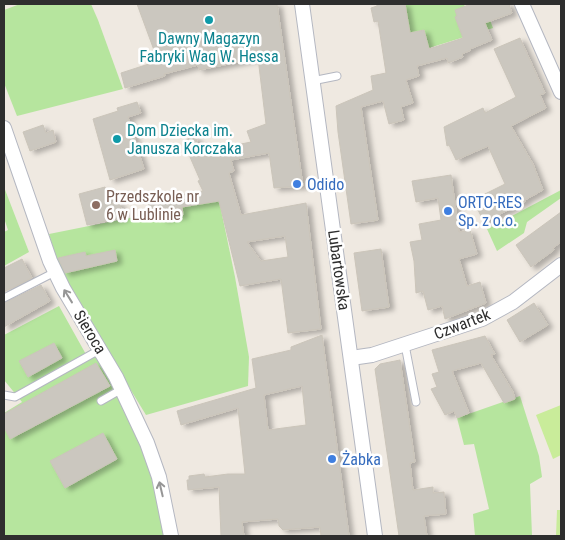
<svg xmlns="http://www.w3.org/2000/svg" width="565" height="540" font-family="'Roboto Condensed',sans-serif">
  <defs>
    <filter id="shadow"><feDropShadow dx="5" dy="3" stdDeviation="2.5" flood-color="#0004"/></filter>
  </defs>
  <rect width="100%" height="100%" fill="#efe9e1"/>
  <!-- green -->
  <g fill="#b6e59e">
    <path d="M20,4H91L98,20L123,89L17,116L4,83V10Z"/>
    <path d="M405,4H464L469,19L487,12L493,28L429,48L424,30L410,33Z"/>
    <path d="M4,187L29,252L4,266V232L8,230L4,218Z"/>
    <path d="M561,190V198L527,222L524,233L497,251L487,229Z"/>
    <path d="M219,200L235,277L249,357L248,386L146,415L60,274L49,234Z"/>
    <path d="M59,306L88,358L95,354C120,396 147,442 157,490C160,505 161,521 164,536H4V413L22,402L4,380V335Z"/>
    <path d="M520,396L539,456L542,477L530,484L532,536H475L473,514L489,509L474,444L464,445L457,418Z"/>
  </g>
  <!-- pitch -->
  <g fill="#c9ec9a">
    <path d="M561,405V455L553,459L536,415Z"/>
    <path d="M557,510H561V536H556Z"/>
  </g>
  <!-- building -->
  <g fill="#cbc7bf" stroke="#cbc5ba" fill-rule="evenodd" filter="url(#shadow)">
    <path d="M137,4H277L303,186L274,188L269,153L231,160L234,171L229,173L241,215L306,203L321,329L288,333L281,279L240,286L219,201L182,207L183,215L162,219L160,211L151,213L148,201L203,191L198,181L200,180L183,141L195,136L201,152L251,142L247,131L266,124L258,58L199,70L198,65L164,74L165,76L125,88L121,73L158,61ZM285,236L288,257L261,261L247,242Z"/>
    <path d="M377,4H405L410,33L424,30L429,49L463,38L455,17L457,16L455,10L471,4H509L512,13L485,23L492,40L470,49L471,50L462,54L463,57L448,63L447,58L417,66L419,76L406,80L413,103L401,107L404,120L389,124L383,101L361,107L378,220L351,224L338,132L336,106L373,90L371,76L386,73L378,21L374,22L371,8L377,6Z"/>
    <path d="M520,38L545,93L540,95L546,108L511,126L533,164L543,190L525,200L526,201L484,222L473,200L505,184L488,146L456,160L449,145L447,146L444,127L483,108L485,113L516,97L494,49Z"/>
    <path d="M137,102L141,113L128,117L144,169L110,180L93,119L118,111L117,108Z"/>
    <path d="M43,125L46,133L53,130L56,142L30,151L23,132Z"/>
    <path d="M451,175L459,232L470,230L477,254L459,259L467,286L480,282L486,303L445,319L442,306L428,310L423,291L416,293L414,261L410,242L422,240L419,224L441,220L438,198L416,202L412,181Z"/>
    <path d="M105,187L110,204L119,202L124,218L87,225L79,194Z"/>
    <path d="M561,212V242L553,248L554,250L531,267L516,245Z"/>
    <path d="M381,249L389,307L362,311L354,253Z"/>
    <path d="M115,250L117,261L65,273L58,258L85,252L86,256Z"/>
    <path d="M22,259L32,278L4,292V268Z"/>
    <path d="M41,285L50,301L4,327V303Z"/>
    <path d="M534,303L548,325L520,342L507,320Z"/>
    <path d="M322,335L349,536H321L320,527L283,530L279,526L278,519L242,522L244,536H221L219,487L188,490L187,480H189V476L204,474L205,477L228,474H245L238,408L181,425L177,411L256,388L252,359L291,350V347ZM302,386L306,425L268,430L264,395Z"/>
    <path d="M485,336L495,354L491,355L513,392L515,399L504,403L481,363L452,371L469,413L457,418L454,411L445,415L431,389L437,387L432,374L439,372L432,350Z"/>
    <path d="M54,343L62,358L28,377L19,361Z"/>
    <path d="M400,360L415,462L410,463L413,490L433,487V493L444,492L446,514L424,516L427,536H399L375,369L380,364Z"/>
    <path d="M96,363L110,386L10,439L4,427V414Z"/>
    <path d="M103,433L117,459L65,488L50,461Z"/>
  </g>
  <g fill="none" stroke-linecap="round" stroke-linejoin="round">
    <!-- lane casing -->
    <g stroke="#b4b7c1" stroke-width="9">
      <g id="lane">
        <path d="M312,81L337,76"/>
        <path d="M4,298L55,272"/>
        <path d="M405,345L416,402"/>
        <path d="M4,395L15,397L101,349"/>
        <path d="M101,401L122,389"/>
      </g>
    </g>
    <!-- street casing -->
    <g stroke="#b4b7c1" stroke-width="16">
      <g id="street">
        <path d="M302,4L375,536"/>
        <path d="M522,4L561,92"/>
        <path d="M4,128L50,261L63,288L116,377L147,443L159,477L171,536"/>
        <path d="M351,358L372,355L482,319L513,302L561,265"/>
      </g>
    </g>
    <!-- lane -->
    <use href="#lane" stroke="#fff" stroke-width="7"/>
    <!-- street -->
    <use href="#street" stroke="#fff" stroke-width="14"/>
  </g>
  <!-- one-way arrows -->
  <defs><path id="oneway-shaft" d="M-6 0H5M1.5-3L5.5 0L1.5 3" fill="none" stroke-width="1.6" stroke-linecap="round" stroke-linejoin="round" transform="scale(1.25)"/></defs>
  <g stroke="#969696">
    <use href="#oneway-shaft" transform="translate(68 296) rotate(-122)"/>
    <use href="#oneway-shaft" transform="translate(161 489) rotate(-103)"/>
  </g>
  <!-- markers -->
  <g fill="#0f9aa8" stroke="#fff" stroke-width="2">
    <circle cx="209" cy="20" r="5"/>
    <circle cx="117" cy="139" r="5"/>
  </g>
  <g fill="#3f7fe0" stroke="#fff" stroke-width="2">
    <circle cx="297" cy="184" r="5"/>
    <circle cx="448" cy="211" r="5"/>
    <circle cx="332" cy="459" r="5"/>
  </g>
  <circle fill="#8d6e63" stroke="#fff" stroke-width="2" cx="96" cy="205" r="5"/>
  <g text-anchor="middle" dominant-baseline="central" stroke-width="5" stroke-linejoin="round" paint-order="stroke">
    <!-- culture labels -->
    <g font-size="16" fill="#0d838f" stroke="#fff">
      <text x="209" y="38">Dawny Magazyn<tspan x="209" dy="18">Fabryki Wag W. Hessa</tspan></text>
      <text x="127" y="130" text-anchor="start">Dom Dziecka im.<tspan x="127" dy="18">Janusza Korczaka</tspan></text>
    </g>
    <!-- shop labels -->
    <g font-size="16" fill="#366cbe" stroke="#fff" text-anchor="start">
      <text x="307" y="184">Odido</text>
      <text x="458" y="202">ORTO-RES<tspan x="458" dy="18">Sp. z o.o.</tspan></text>
      <text x="342" y="459">Żabka</text>
    </g>
    <!-- education labels -->
    <g font-size="16" fill="#785e54" stroke="#fff" text-anchor="start">
      <text x="106" y="196">Przedszkole nr<tspan x="106" dy="18">6 w Lublinie</tspan></text>
    </g>
    <!-- street labels -->
    <g font-size="16" fill="#2e2e2e" stroke="#fff">
      <text transform="translate(339 270) rotate(82)">Lubartowska</text>
      <text transform="translate(462 324) rotate(-21)">Czwartek</text>
      <text transform="translate(90 332) rotate(59)">Sieroca</text>
    </g>
  </g>
  <!-- border -->
  <rect width="565" height="540" fill="none" stroke="#2e2e2e" stroke-width="10"/>
</svg>
